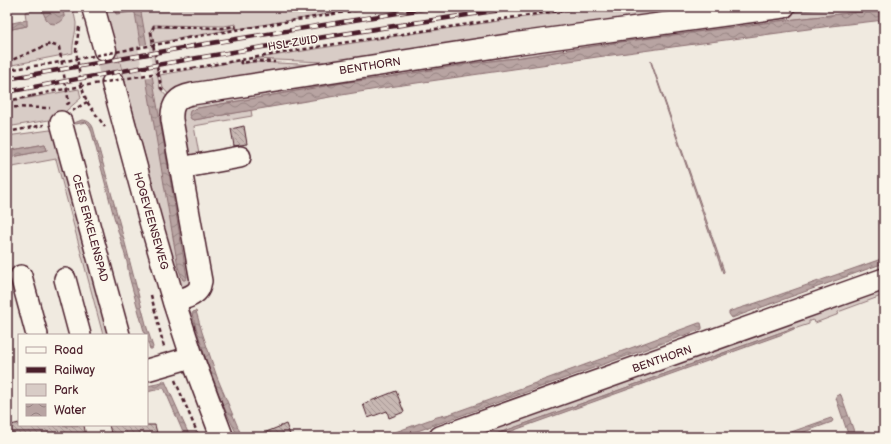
<svg xmlns="http://www.w3.org/2000/svg" width="891" height="444" font-family="'Balsamiq Sans',sans-serif">
  <defs>
    <pattern id="water-waves" width="16" height="10" patternUnits="userSpaceOnUse"><rect width="16" height="10" fill="#b8a4a2"/><path d="M0 5q4-4 8 0t8 0" fill="none" stroke="#988584"/></pattern>
    <pattern id="building-back-hatch" width="6" height="6" patternUnits="userSpaceOnUse"><rect width="6" height="6" fill="#c8b8b3"/><path d="M-1 5l2 2M0 0l6 6M5-1l2 2" fill="none" stroke="#a49592"/></pattern>
  </defs>
  <rect width="100%" height="100%" fill="#f0eae0"/>
  <filter id="ink" filterUnits="userSpaceOnUse"><feTurbulence type="fractalNoise" baseFrequency=".025" numOctaves="2"/><feDisplacementMap in="SourceGraphic" scale="8" xChannelSelector="R" yChannelSelector="G"/><feConvolveMatrix kernelMatrix="1 2 1 2 8 2 1 2 1" color-interpolation-filters="sRGB"/></filter>
  <g filter="url(#ink)">
    <!-- green -->
    <g fill="#d8ccc6" stroke="#917678">
      <path d="M62,7H72C74,12 75,18 76,23C76,34 72,43 73,53L7,66V30L27,26L25,12L41,8L48,21L64,17Z"/>
      <path d="M105,7H371L237,29L236,24L224,26L153,25L150,32L160,89L169,99L193,282L184,288H181L168,252L162,220Z"/>
      <path d="M594,7H735L325,67L324,62L253,59L397,36Z"/>
      <path d="M837,7H884V9L787,20L614,43L515,58L468,64L382,78L349,82L198,108L194,109V120L251,110L252,116L194,126L200,160L185,162L179,110L182,106L757,16Z"/>
      <path d="M155,27L224,29L233,27L234,29L154,43L152,32Z"/>
      <path d="M239,61L240,64L254,62L322,65L171,97L163,88L160,75Z"/>
      <path d="M79,89L81,98L59,117L49,120L7,127V102Z"/>
      <path d="M50,130L59,134L112,335H103L56,159L7,168V158L47,150L45,144L7,151V136Z"/>
      <path d="M884,282V295L838,312V313L839,314L815,323L814,320L809,321V324L794,329V328H793L488,437H452Z"/>
    </g>
    <!-- water -->
    <g fill="url(#water-waves)" stroke="#8c6f72">
      <path d="M41,7H62C63,10 64,14 64,17C63,23 53,26 48,22C45,18 43,12 41,7Z"/>
      <path d="M114,7H172L143,11L141,12L172,190L187,277L185,280H183L182,278L178,267L135,13L133,12L116,14Z"/>
      <path d="M884,9V20L831,26L597,57L389,87L194,120L191,119L189,115L190,111L198,108L349,82L383,78L468,64L515,58L614,43L787,20Z"/>
      <path d="M27,20V26L7,30V24Z"/>
      <path d="M651,61L724,271V272L723,273L651,63Z"/>
      <path d="M82,120C89,120 93,125 94,131L125,243L147,328L153,347L152,349H150C148,344 147,340 147,335H145L129,276L127,262L114,217L91,129L89,125L86,122L76,124L74,123Z"/>
      <path d="M45,144L47,150L7,158V151Z"/>
      <path d="M884,258V263L732,318L729,314V312L731,311L756,303Z"/>
      <path d="M196,311L202,332L217,377L242,437H238L222,403L205,357L192,314L193,312Z"/>
      <path d="M699,323H701L702,327V329L401,437H391L390,434L437,417L450,414L489,400Z"/>
      <path d="M793,328H795L794,329L780,335L495,437H488Z"/>
      <path d="M163,380L165,381L190,437H185L164,388L147,392V386L162,383Z"/>
      <path d="M840,394L841,395L856,437H849L836,398V396Z"/>
      <path d="M831,418L833,420L832,422L790,437H777Z"/>
    </g>
    <!-- pier -->
    <path fill="#f0eae0" d="M148,44L154,76L143,78L138,46Z"/>
    <!-- building -->
    <g fill="url(#building-back-hatch)" stroke="#4a1f2b">
      <path d="M244,126L247,144L234,146L231,129Z"/>
      <path d="M396,391L404,412L389,418L387,411L368,418L363,404Z"/>
      <path d="M19,423V425H84L86,437H7V426Z"/>
      <path d="M286,424L291,437H254Z"/>
      <path d="M109,425H155L158,437H112Z"/>
    </g>
    <g fill="none" stroke-linecap="round" stroke-linejoin="round">
      <!-- major-tunnel -->
      <path stroke="#cfc1bc" stroke-width="22" stroke-dasharray="22 11" stroke-linecap="butt" d="M105,50L113,83"/>
      <!-- minor casing -->
      <g stroke="#4a1f2b" stroke-width="24">
        <g id="minor">
          <path d="M61,122L119,335"/>
          <path d="M180,168L240,157"/>
          <path d="M21,276L37,335"/>
          <path d="M65,279L80,335"/>
          <path d="M174,302C181,299 193,297 198,290C200,288 200,284 201,281L172,120C171,105 176,97 192,94L520,43L784,7"/>
          <path d="M147,370L192,357"/>
          <path d="M440,437L884,279"/>
        </g>
      </g>
      <!-- major casing -->
      <g stroke="#4a1f2b" stroke-width="25">
        <g id="major">
          <path d="M93,7L105,50"/>
          <path d="M113,83L151,223L174,302L192,357L222,437"/>
        </g>
      </g>
      <!-- path -->
      <g stroke="#4a1f2b" stroke-width="2.5" stroke-dasharray="4 3" stroke-linecap="butt">
        <path d="M79,27L76,50L81,85L87,102L105,127"/>
        <path d="M187,38L376,7"/>
        <path d="M241,60V63L254,61L275,62"/>
        <path d="M7,62L50,44L59,47L69,103L66,105"/>
        <path d="M193,68L335,44L583,7"/>
        <path d="M7,70L27,67"/>
        <path d="M163,90L161,88L151,32L154,26L223,28L235,26L236,30"/>
        <path d="M7,101L32,96"/>
        <path d="M7,107L50,108"/>
        <path d="M72,111L87,102"/>
        <path d="M7,132L44,125"/>
        <path d="M151,295L164,347"/>
        <path d="M175,380L199,437"/>
      </g>
      <!-- minor -->
      <use href="#minor" stroke="#fbf7ec" stroke-width="21"/>
      <!-- major -->
      <use href="#major" stroke="#fbf7ec" stroke-width="22"/>
      <!-- rail casing -->
      <g stroke="#4a1f2b" stroke-width="4.5">
        <g id="rail">
          <path d="M7,79L199,45L435,7"/>
          <path d="M7,92C178,60 349,32 521,7"/>
        </g>
      </g>
      <!-- rail -->
      <use href="#rail" stroke="#fbf7ec" stroke-width="3" stroke-dasharray="9" stroke-linecap="butt"/>
      <!-- path-bridge -->
      <g stroke="#4a1f2b" stroke-width="2.5" stroke-dasharray="4 3" stroke-linecap="butt">
        <path d="M27,67L49,64L165,43L187,38"/>
        <path d="M32,96L54,91L169,71L193,68"/>
      </g>
    </g>
  </g>
  <g text-anchor="middle" dominant-baseline="central" stroke-width="3" stroke-linejoin="round" paint-order="stroke">
    <!-- street labels -->
    <g font-size="11" fill="#4a1f2b" stroke="#fbf7ec">
      <text transform="translate(293 43) rotate(-9)">HSL-ZUID</text>
      <text transform="translate(370 66) rotate(-9)">BENTHORN</text>
      <text transform="translate(151 221) rotate(74)">HOGEVEENSEWEG</text>
      <text transform="translate(90 228) rotate(75)">CEES ERKELENSPAD</text>
      <text transform="translate(662 359) rotate(-19)">BENTHORN</text>
    </g>
  </g>
  <!-- margin -->
  <rect width="891" height="444" fill="none" stroke="#fbf7ec" stroke-width="24"/>
  <rect x="12" y="12" width="867" height="420" fill="none" stroke="#4a1f2b" stroke-width="1.5" filter="url(#ink)"/>
  <!-- legend -->
  <rect x="18" y="334" width="130" height="92" fill="#fbf7ec" stroke="#b4a19f"/>
  <rect x="26" y="347" width="20" height="6" fill="#fbf7ec" stroke="#b4a19f"/>
  <text x="54" y="354" font-size="12" fill="#4a1f2b">Road</text>
  <rect x="26" y="367" width="20" height="6" fill="#4a1f2b" stroke="#b4a19f"/>
  <text x="54" y="374" font-size="12" fill="#4a1f2b">Railway</text>
  <rect x="26" y="384" width="20" height="12" fill="#d8ccc6" stroke="#b4a19f"/>
  <text x="54" y="394" font-size="12" fill="#4a1f2b">Park</text>
  <rect x="26" y="404" width="20" height="12" fill="url(#water-waves)" stroke="#b4a19f"/>
  <text x="54" y="414" font-size="12" fill="#4a1f2b">Water</text>
</svg>
